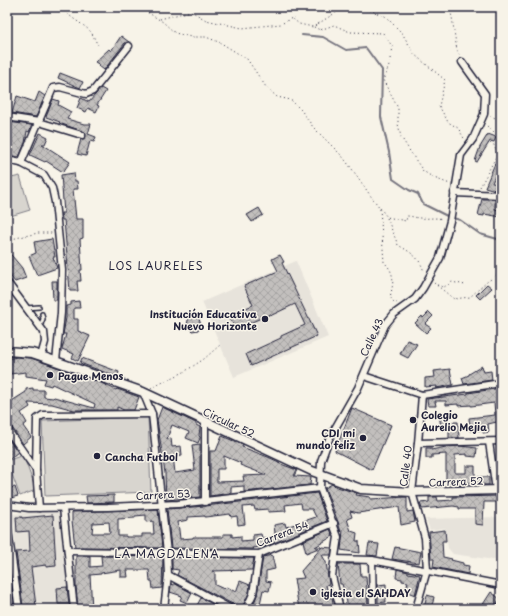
<svg xmlns="http://www.w3.org/2000/svg" width="508" height="616" font-family="'Playpen Sans',sans-serif">
  <defs>
    <pattern id="building-cross-hatch" width="8" height="8" patternUnits="userSpaceOnUse"><rect width="8" height="8" fill="#c2bfbd"/><path d="M0 0l8 8M0 8l8-8" fill="none" stroke="#a6a4a3"/></pattern>
  </defs>
  <rect width="100%" height="100%" fill="#f7f3e8"/>
  <filter id="ink" filterUnits="userSpaceOnUse"><feTurbulence type="fractalNoise" baseFrequency=".025" numOctaves="2"/><feDisplacementMap in="SourceGraphic" scale="8" xChannelSelector="R" yChannelSelector="G"/><feConvolveMatrix kernelMatrix="1 2 1 2 8 2 1 2 1" color-interpolation-filters="sRGB"/></filter>
  <g filter="url(#ink)">
    <!-- built -->
    <g fill="#e7e3db">
      <path d="M296,261L328,337L234,377L202,302Z"/>
      <path d="M60,509L70,605L21,609L12,514Z"/>
      <path d="M501,517V561L453,554L448,548L445,528L430,530L426,519Z"/>
    </g>
    <!-- grass -->
    <g fill="#d8d5cf" stroke="#7d7c85">
      <path d="M20,176L30,210L7,217V179Z"/>
      <path d="M148,417L151,492L45,496L42,421Z"/>
      <path d="M23,455L36,490L20,496L7,461Z"/>
    </g>
    <g fill="none" stroke-linecap="round" stroke-linejoin="round">
      <!-- stream -->
      <g stroke="#76747f" stroke-width="2">
        <path d="M302,35L323,37L346,50L366,48L382,70L381,117L389,152L393,179L409,190L418,194L423,204L447,216"/>
        <path d="M453,218L460,220L480,234L501,240"/>
      </g>
    </g>
    <!-- building -->
    <g fill="url(#building-cross-hatch)" stroke="#22223b" fill-rule="evenodd">
      <path d="M121,36L129,42L125,43L104,70L99,66L100,65L95,62L109,49L111,51Z"/>
      <path d="M60,73L83,82L80,88L58,78Z"/>
      <path d="M101,88L106,91L97,105L99,106L96,112L88,108L86,112L77,108L81,98L89,102Z"/>
      <path d="M39,92L45,96L36,117L12,113L17,96L35,102Z"/>
      <path d="M53,99L59,101L58,105L71,112L67,119L84,124H91L88,134L96,137L94,142L90,141L86,156L77,154L81,139H83L86,137L85,132L59,123L60,122L46,117Z"/>
      <path d="M7,122L32,125L29,132L27,131L25,143L19,157L7,155Z"/>
      <path d="M40,133L48,137L45,144H42L70,162L63,172L46,161L45,162L30,155Z"/>
      <path d="M488,134L496,137L494,142L490,141L477,162L475,161L480,147Z"/>
      <path d="M499,154L501,155V168L499,167L492,183L501,184V190L495,189V190L485,187Z"/>
      <path d="M74,173L75,181H77L78,189H73L76,219H83V238L80,239L82,270H80L81,281H77L78,291H70L64,220H62L61,213H64L61,175Z"/>
      <path d="M482,199H495V209L501,211V217L484,214V216L478,215Z"/>
      <path d="M259,208L263,215L252,222L247,215Z"/>
      <path d="M52,239L55,257H53L57,268L37,275L29,256L36,253L34,242Z"/>
      <path d="M7,250L22,268L26,278L15,282L7,272Z"/>
      <path d="M280,255L284,262L282,263L317,336L251,366L246,354L281,338V336L305,325L295,304L272,315L271,314L235,329L229,315L253,305L244,286L278,271L272,259Z"/>
      <path d="M52,281H57V300H53Z"/>
      <path d="M487,284L492,288L480,299L476,295Z"/>
      <path d="M79,301L80,308H74V319H78V331L90,336L78,361L72,358L74,354L62,349L66,334H63L66,318V306L71,305V302Z"/>
      <path d="M429,312L433,316L425,324L431,328L426,333L415,323L422,316L423,318Z"/>
      <path d="M193,317L199,319L201,325L198,330L192,331L187,326L188,320Z"/>
      <path d="M407,340L417,344L408,358L400,354Z"/>
      <path d="M17,357L31,358L99,382L116,390L117,389L139,397L134,410H124L117,407V410H74L52,404L28,403L30,407L21,413L27,423L23,426L31,437L23,444L11,426L7,425V404L26,392V389L33,388V390H44V397L53,398L54,397L94,408L95,404L52,384L51,386L44,384L46,379L26,376V372L10,374L9,370H7V359Z"/>
      <path d="M82,358L119,372L117,377L80,363Z"/>
      <path d="M482,366L484,372L491,371L492,380L464,384L462,378L469,375V374Z"/>
      <path d="M450,369L453,385L436,388L437,386L425,387V378L435,377L434,371Z"/>
      <path d="M501,388V421L488,424L489,432L483,433L482,430L470,431L469,418L495,415L494,403L471,406V405L458,406V404L446,405V401H435L436,406H428L427,399L468,394V393Z"/>
      <path d="M162,407L196,423V425L200,427L199,436L200,437V438L198,443L186,438L189,432L172,425L167,439L171,438L172,447L181,446L182,455L173,456L175,473L195,470L192,445L200,444V497L166,500L165,473L157,420Z"/>
      <path d="M352,408L391,425L372,470L335,451Z"/>
      <path d="M439,413H446L447,422H458L459,438H449V428H441Z"/>
      <path d="M222,436L243,445L242,447L268,457L279,462L278,463L297,470L294,476L311,477L310,485L244,492V486L231,487V493L210,496V451H216ZM224,456L241,463L240,465L266,475L243,476L244,481L217,482V469H224Z"/>
      <path d="M7,437L18,452L7,461Z"/>
      <path d="M460,446L477,448L476,457L467,456V454L455,455V473H466V466H475V477H489V485H480V483H466V485L455,486V483H446V454L432,455V458H426V448H431V450L446,447Z"/>
      <path d="M332,484L337,487L357,493L356,495L370,497V499L407,497V512L413,511L415,522L401,525L399,507L358,513L350,511L352,517L347,519L351,531L357,533L356,541H359L360,553L341,550L343,530L341,532L338,522L325,488Z"/>
      <path d="M15,487L18,496L7,499V489Z"/>
      <path d="M317,493L327,521L267,546L253,548L254,549L171,548L167,509L205,506ZM301,503L302,509H312L316,517L286,527L285,523L274,525L275,533L274,534V537L262,538L261,534L253,535V540L241,541V536L232,537V534H223V537H193V538L180,539L178,522L188,520V517L205,516V517L230,514L231,517L237,516L238,525L245,524L243,507L254,506L255,510L268,509V512L286,511L285,505Z"/>
      <path d="M114,495V502L87,503L86,496Z"/>
      <path d="M501,496V502H484L483,525L475,524V509H459V507L453,506L422,509L420,503L429,502V497H437L438,501L453,500V497Z"/>
      <path d="M158,509L162,548L75,547L72,521V512ZM146,515V522L153,521L154,534H142V537H126V536H118V519L135,518V516ZM109,522L110,533H92L93,523Z"/>
      <path d="M53,515L56,566L46,567V565L31,567L36,606L23,607L16,552L30,551L29,531L17,532L16,517H22V518Z"/>
      <path d="M330,529L333,536L315,547H321L306,553L303,541L301,542Z"/>
      <path d="M445,530L446,541H442L443,557L452,559L451,560L463,563V565L469,566L468,574L433,567L434,559H431L429,532Z"/>
      <path d="M369,543L379,544L377,556L367,555Z"/>
      <path d="M322,547L332,548L331,555H322L326,562L329,584L326,585L329,598L332,597L334,609H307V607L299,609L294,579L304,578L301,571Z"/>
      <path d="M395,547L421,552L419,563L392,559Z"/>
      <path d="M272,555L275,569L266,571V581L271,582L269,591L263,590L260,604L254,603L257,595L263,557Z"/>
      <path d="M7,556L14,609H7Z"/>
      <path d="M76,556H90V567L102,566L101,556L163,557L162,588L153,589L152,581H150L149,570H127L128,577H121V570L101,573V574L90,575L92,609H78L76,587Z"/>
      <path d="M172,557L254,558L252,570L212,571L215,572V585L224,589L226,587L236,592L240,581L250,585L249,593L242,609L177,575L179,570L172,569Z"/>
      <path d="M338,564H360L361,576H366L368,606L356,608V609H348L345,591H344L342,584H340Z"/>
      <path d="M397,569L408,572V573L420,575L415,595L405,591L408,582L402,581V579L396,578Z"/>
      <path d="M174,583L192,593L187,603L180,600L182,596L170,592L171,584L174,585Z"/>
      <path d="M386,584V590H385L386,602L378,603V585Z"/>
      <path d="M67,587L69,604H58L57,588Z"/>
      <path d="M491,592L500,599L492,609H480Z"/>
      <path d="M427,595L434,597L433,602L430,609H424Z"/>
      <path d="M201,598L222,609H195Z"/>
    </g>
    <g fill="none" stroke-linecap="round" stroke-linejoin="round">
      <!-- service casing -->
      <g stroke="#22223b" stroke-width="6">
        <g id="service">
          <path d="M26,308L39,307"/>
          <path d="M40,326L43,319L42,314"/>
        </g>
      </g>
      <!-- minor casing -->
      <g stroke="#22223b" stroke-width="9">
        <g id="minor">
          <path d="M7,117L39,122L82,135"/>
          <path d="M7,160L21,163L44,175L52,188L55,202L62,270L61,313L56,361"/>
          <path d="M21,163L53,88L60,87L86,94L93,91L129,46"/>
          <path d="M454,193L501,195"/>
          <path d="M7,282L44,332L45,342L41,356"/>
          <path d="M364,376L422,395L501,383"/>
          <path d="M143,392L152,414L167,553L168,575L164,609"/>
          <path d="M7,429L36,470"/>
          <path d="M489,442L496,490"/>
          <path d="M418,443L501,441"/>
          <path d="M205,502V422"/>
          <path d="M7,505L29,508L108,507L178,504L320,488"/>
          <path d="M39,508L36,470L37,419L43,415L152,414"/>
          <path d="M63,508L74,609"/>
          <path d="M7,523L19,609"/>
          <path d="M68,551L259,554L334,523"/>
          <path d="M334,559L372,560L501,585"/>
          <path d="M372,560L373,609"/>
          <path d="M168,575L231,609"/>
          <path d="M246,609L253,594L259,554"/>
          <path d="M340,609L332,576L338,537L320,488L321,461L329,439L358,388L385,325L394,314L415,299L423,288L440,258L450,221L461,155L473,139L484,114L485,94L462,62"/>
          <path d="M416,609L427,570L425,538L412,492L418,443L422,395"/>
          <path d="M498,609L501,606"/>
        </g>
      </g>
      <!-- tertiary casing -->
      <g stroke="#22223b" stroke-width="11">
        <path id="tertiary" d="M7,351L32,353L41,356L143,392L312,471L361,489L412,492L501,490"/>
      </g>
      <!-- path -->
      <g stroke="#22223b" stroke-width="1" stroke-dasharray="1 3" stroke-linecap="butt">
        <path d="M63,7C68,18 81,22 90,31C93,34 95,41 98,45"/>
        <path d="M133,7L147,12L163,22L175,33L191,37H206L221,43L247,59L266,87L277,97L291,100L301,110L313,127L342,156L352,169L370,195L387,217L406,221L407,216C412,216 416,218 420,218C429,219 434,217 443,219"/>
        <path d="M449,7L452,17L457,51L459,55"/>
        <path d="M160,19L191,11L206,20L242,28L281,24L292,18L299,24L313,27L343,8L369,10L385,16L402,33L415,55L445,80L439,106L448,122L458,128L465,140"/>
        <path d="M314,27L320,30L334,25L350,32L383,33L392,46L389,66L383,80L398,108V124L401,137L413,156L423,171L434,178L450,184"/>
        <path d="M490,116L501,120"/>
        <path d="M487,126L501,138"/>
        <path d="M490,143L494,145L497,154"/>
        <path d="M480,187L497,155L501,150"/>
        <path d="M380,209L384,262C395,273 394,282 390,297L394,302L397,303"/>
        <path d="M387,218L398,245C410,252 420,257 424,272"/>
        <path d="M7,240L38,233H52"/>
        <path d="M434,283L454,299L470,297L488,281L496,276L501,268"/>
        <path d="M437,285L444,287L452,282L465,285"/>
        <path d="M151,388L184,372L204,359L220,345"/>
      </g>
      <!-- service -->
      <use href="#service" stroke="#f7f3e8" stroke-width="3"/>
      <!-- minor -->
      <use href="#minor" stroke="#f7f3e8" stroke-width="6"/>
      <!-- tertiary -->
      <use href="#tertiary" stroke="#f7f3e8" stroke-width="8"/>
    </g>
  </g>
  <!-- markers -->
  <g fill="#22223b" stroke="#f7f3e8" stroke-width="1.5">
    <circle cx="265" cy="319" r="4"/>
    <circle cx="50" cy="375" r="4"/>
    <circle cx="413" cy="420" r="4"/>
    <circle cx="363" cy="438" r="4"/>
    <circle cx="97" cy="456" r="4"/>
    <circle cx="313" cy="592" r="4"/>
  </g>
  <g text-anchor="middle" dominant-baseline="central" stroke-width="3" stroke-linejoin="round" paint-order="stroke">
    <!-- poi labels -->
    <g font-size="10" font-weight="bold" fill="#22223b" stroke="#f7f3e8" text-anchor="start">
      <text x="257" y="313" text-anchor="end">Institución Educativa<tspan x="257" dy="12">Nuevo Horizonte</tspan></text>
      <text x="58" y="375">Pague Menos</text>
      <text x="421" y="414">Colegio<tspan x="421" dy="12">Aurelio Mejia</tspan></text>
      <text x="355" y="432" text-anchor="end">CDI mi<tspan x="355" dy="12">mundo feliz</tspan></text>
      <text x="105" y="456">Cancha Futbol</text>
      <text x="321" y="592">iglesia el SAHDAY</text>
    </g>
    <!-- street labels -->
    <g font-size="10" fill="#22223b" stroke="#f7f3e8">
      <text transform="translate(371 337) rotate(-65)">Calle 43</text>
      <text transform="translate(229 422) rotate(25)">Circular 52</text>
      <text transform="translate(405 466) rotate(-83)">Calle 40</text>
      <text transform="translate(456 481) rotate(-2)">Carrera 52</text>
      <text transform="translate(163 494) rotate(-3)">Carrera 53</text>
      <text transform="translate(282 533) rotate(-21)">Carrera 54</text>
    </g>
    <!-- neighbourhood labels -->
    <g font-size="11" letter-spacing="1" fill="#22223b" stroke="#f7f3e8">
      <text x="156" y="265">LOS LAURELES</text>
      <text x="167" y="553">LA MAGDALENA</text>
    </g>
  </g>
  <!-- margin -->
  <rect width="508" height="616" fill="none" stroke="#f7f3e8" stroke-width="24"/>
  <rect x="12" y="12" width="484" height="592" fill="none" stroke="#22223b" stroke-width="1.5" filter="url(#ink)"/>
</svg>
